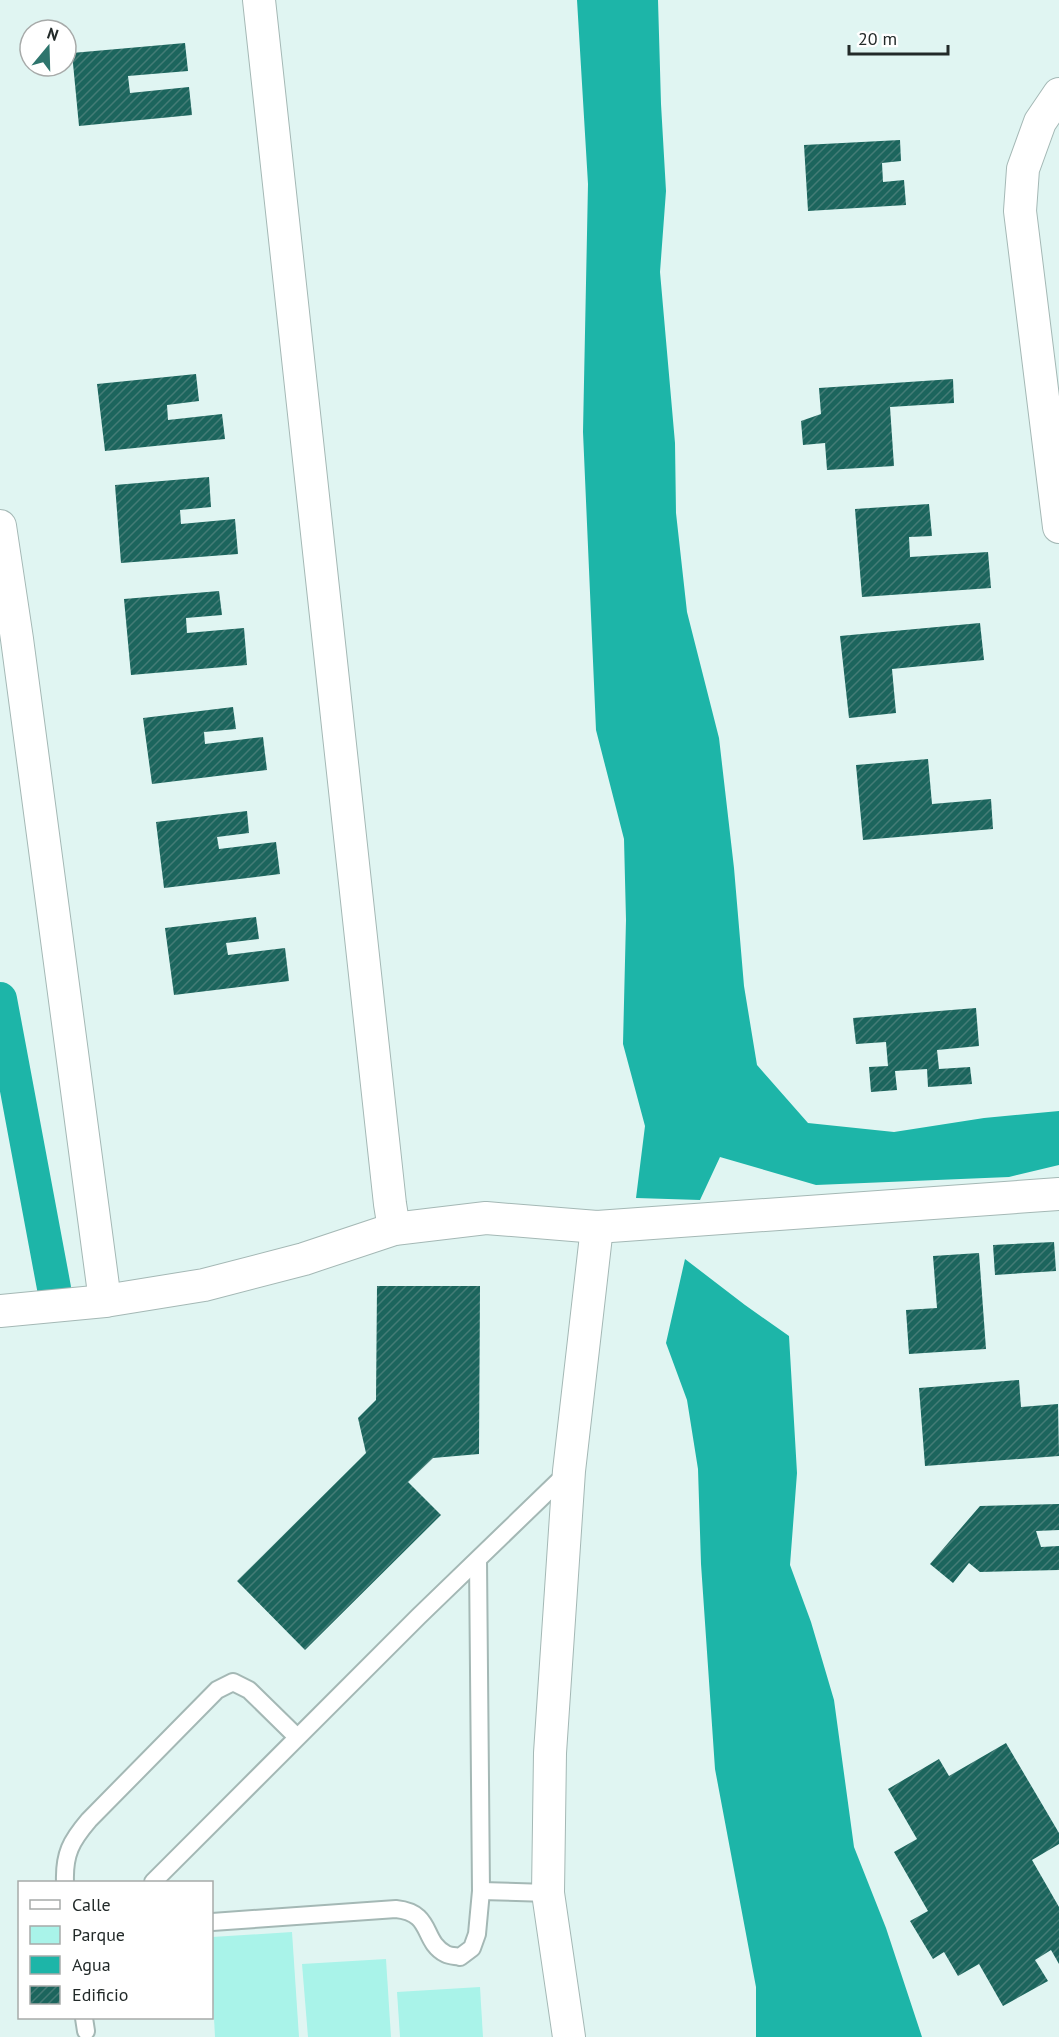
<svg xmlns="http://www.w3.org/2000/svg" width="1059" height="2037" font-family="'PT Sans',sans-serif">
  <defs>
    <pattern id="building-hatch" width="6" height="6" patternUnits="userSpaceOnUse" patternTransform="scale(1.5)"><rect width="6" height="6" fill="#1c655d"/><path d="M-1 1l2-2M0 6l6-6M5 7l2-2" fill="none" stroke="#447c76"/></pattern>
  </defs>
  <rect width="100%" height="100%" fill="#e0f5f2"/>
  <!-- green -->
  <g fill="#a9f3e9">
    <path d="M292,1932L299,2037H215L212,1980V1937Z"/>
    <path d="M386,1959L391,2037H308L302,1964Z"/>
    <path d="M480,1987L483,2037H400L397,1992Z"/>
  </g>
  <!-- water -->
  <g fill="#1db5a8">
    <path d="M577,0H658L661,104L666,191L660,272L675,443L676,513L687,612L719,738L734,868L744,986L757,1065L808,1123L894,1132L984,1118L1059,1111V1165L1009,1177L816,1185L720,1157L700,1200L636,1198L645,1126L623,1044L626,920L624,839L596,730L583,432L588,184Z"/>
    <path d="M685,1259L745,1305L789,1336L797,1473L790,1565L811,1622L834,1700L854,1847L886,1928L922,2037H756V1987L715,1769L701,1564L698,1469L687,1400L666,1343Z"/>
  </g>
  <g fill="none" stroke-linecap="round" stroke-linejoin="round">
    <!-- canal -->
    <path stroke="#1db5a8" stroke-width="34" d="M0,999L54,1288"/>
  </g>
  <!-- building -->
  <g fill="url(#building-hatch)">
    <path d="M185,43L188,71L128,76L130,93L189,87L192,115L79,126L72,53Z"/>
    <path d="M900,140L901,161L882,163L883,182L904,180L906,205L808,211L804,145Z"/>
    <path d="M196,374L199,401L167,405L168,420L222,414L225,439L105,451L97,384Z"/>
    <path d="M953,379L954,403L890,407L894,466L827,470L825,443L803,445L801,421L821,414L819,388Z"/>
    <path d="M209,477L211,507L180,510L181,524L235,519L238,554L121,563L115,485Z"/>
    <path d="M929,504L932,536L909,537L910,557L988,552L991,588L862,597L855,509Z"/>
    <path d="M219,591L222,615L186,618L187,633L244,628L247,665L131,675L124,599Z"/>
    <path d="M980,623L984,660L892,669L896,713L849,718L840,636Z"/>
    <path d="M233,707L236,729L204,732L205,744L263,737L267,770L152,784L143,718Z"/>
    <path d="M928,759L932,804L991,799L993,829L863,840L856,765Z"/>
    <path d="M247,811L249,833L217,837L219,849L276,842L280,874L164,888L156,822Z"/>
    <path d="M256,917L259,939L226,943L228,955L285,948L289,981L174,995L165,928Z"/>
    <path d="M976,1008L979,1046L937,1050L939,1069L970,1067L972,1084L928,1087L927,1069L895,1071L897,1090L871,1092L869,1067L888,1066L886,1042L856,1044L853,1018Z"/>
    <path d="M1054,1242L1056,1271L995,1275L993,1245Z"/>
    <path d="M979,1253L986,1349L909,1354L906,1310L937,1308L933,1256Z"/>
    <path d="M377,1286H480L479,1454L433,1458L408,1482L441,1515L305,1650L237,1581L366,1453L358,1418L376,1400Z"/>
    <path d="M1019,1380L1021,1407L1058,1404L1059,1456L925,1466L919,1388Z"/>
    <path d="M1059,1504V1530L1036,1531L1041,1547L1059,1546V1570L980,1572L969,1563L953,1583L930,1564L980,1506Z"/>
    <path d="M1006,1743L1059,1833V1844L1032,1860L1059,1907V1964L1051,1950L1035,1960L1048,1981L1003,2006L979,1964L958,1976L944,1952L933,1959L910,1921L928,1911L894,1852L917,1839L888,1789L939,1759L949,1776Z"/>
  </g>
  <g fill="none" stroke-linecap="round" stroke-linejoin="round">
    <!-- service casing -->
    <g stroke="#a4b8b5" stroke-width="20">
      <g id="service">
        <path d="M65,1882C64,1854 71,1841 89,1820L217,1690L233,1682L249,1690L297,1737"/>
        <path d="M153,1882L419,1616L568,1472"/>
        <path d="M481,1891L548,1893"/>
        <path d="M212,1922L396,1909C434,1913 421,1941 446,1954C450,1956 456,1956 460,1957L472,1948L477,1934L481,1891L478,1560"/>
        <path d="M84,2018L86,2031"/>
      </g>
    </g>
    <!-- minor casing -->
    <g stroke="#a4b8b5" stroke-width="34">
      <g id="minor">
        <path d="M259,0L390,1204L394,1229"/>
        <path d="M1059,94L1040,122L1023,169L1020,211L1059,527"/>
        <path d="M0,526L17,639L105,1301"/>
        <path d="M0,1311L105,1301L204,1285L304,1259L394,1229L486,1218L597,1227L1059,1194"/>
        <path d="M569,2037L548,1893L550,1753L569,1471L597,1227"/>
      </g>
    </g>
    <!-- service -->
    <use href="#service" stroke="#fff" stroke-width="16"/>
    <!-- minor -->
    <use href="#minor" stroke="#fff" stroke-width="32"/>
  </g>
  <!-- legend -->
  <rect x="18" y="1881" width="195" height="138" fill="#ffffff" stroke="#a7aaa9" stroke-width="1.5"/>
  <rect x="30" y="1900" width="30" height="9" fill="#ffffff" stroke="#a7aaa9" stroke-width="1.5"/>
  <text x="72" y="1911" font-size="18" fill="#222a29">Calle</text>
  <rect x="30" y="1926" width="30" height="18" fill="#a9f3e9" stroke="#a7aaa9" stroke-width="1.5"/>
  <text x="72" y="1941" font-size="18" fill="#222a29">Parque</text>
  <rect x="30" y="1956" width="30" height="18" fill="#1db5a8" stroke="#a7aaa9" stroke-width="1.5"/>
  <text x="72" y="1971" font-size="18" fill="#222a29">Agua</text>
  <rect x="30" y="1986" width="30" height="18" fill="url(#building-hatch)" stroke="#a7aaa9" stroke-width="1.5"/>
  <text x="72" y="2001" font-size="18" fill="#222a29">Edificio</text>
  <!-- north arrow -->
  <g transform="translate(48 48) rotate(19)"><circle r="28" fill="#ffffff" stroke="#a7aaa9" stroke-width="1.5"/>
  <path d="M0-4.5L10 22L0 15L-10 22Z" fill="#2e756d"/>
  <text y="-9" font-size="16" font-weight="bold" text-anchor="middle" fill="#222a29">N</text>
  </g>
  <!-- scale -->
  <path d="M849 45v9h99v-9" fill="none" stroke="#222a29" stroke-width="3"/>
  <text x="858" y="45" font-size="18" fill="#222a29" stroke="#ffffff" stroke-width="4.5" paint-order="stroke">20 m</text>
</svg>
